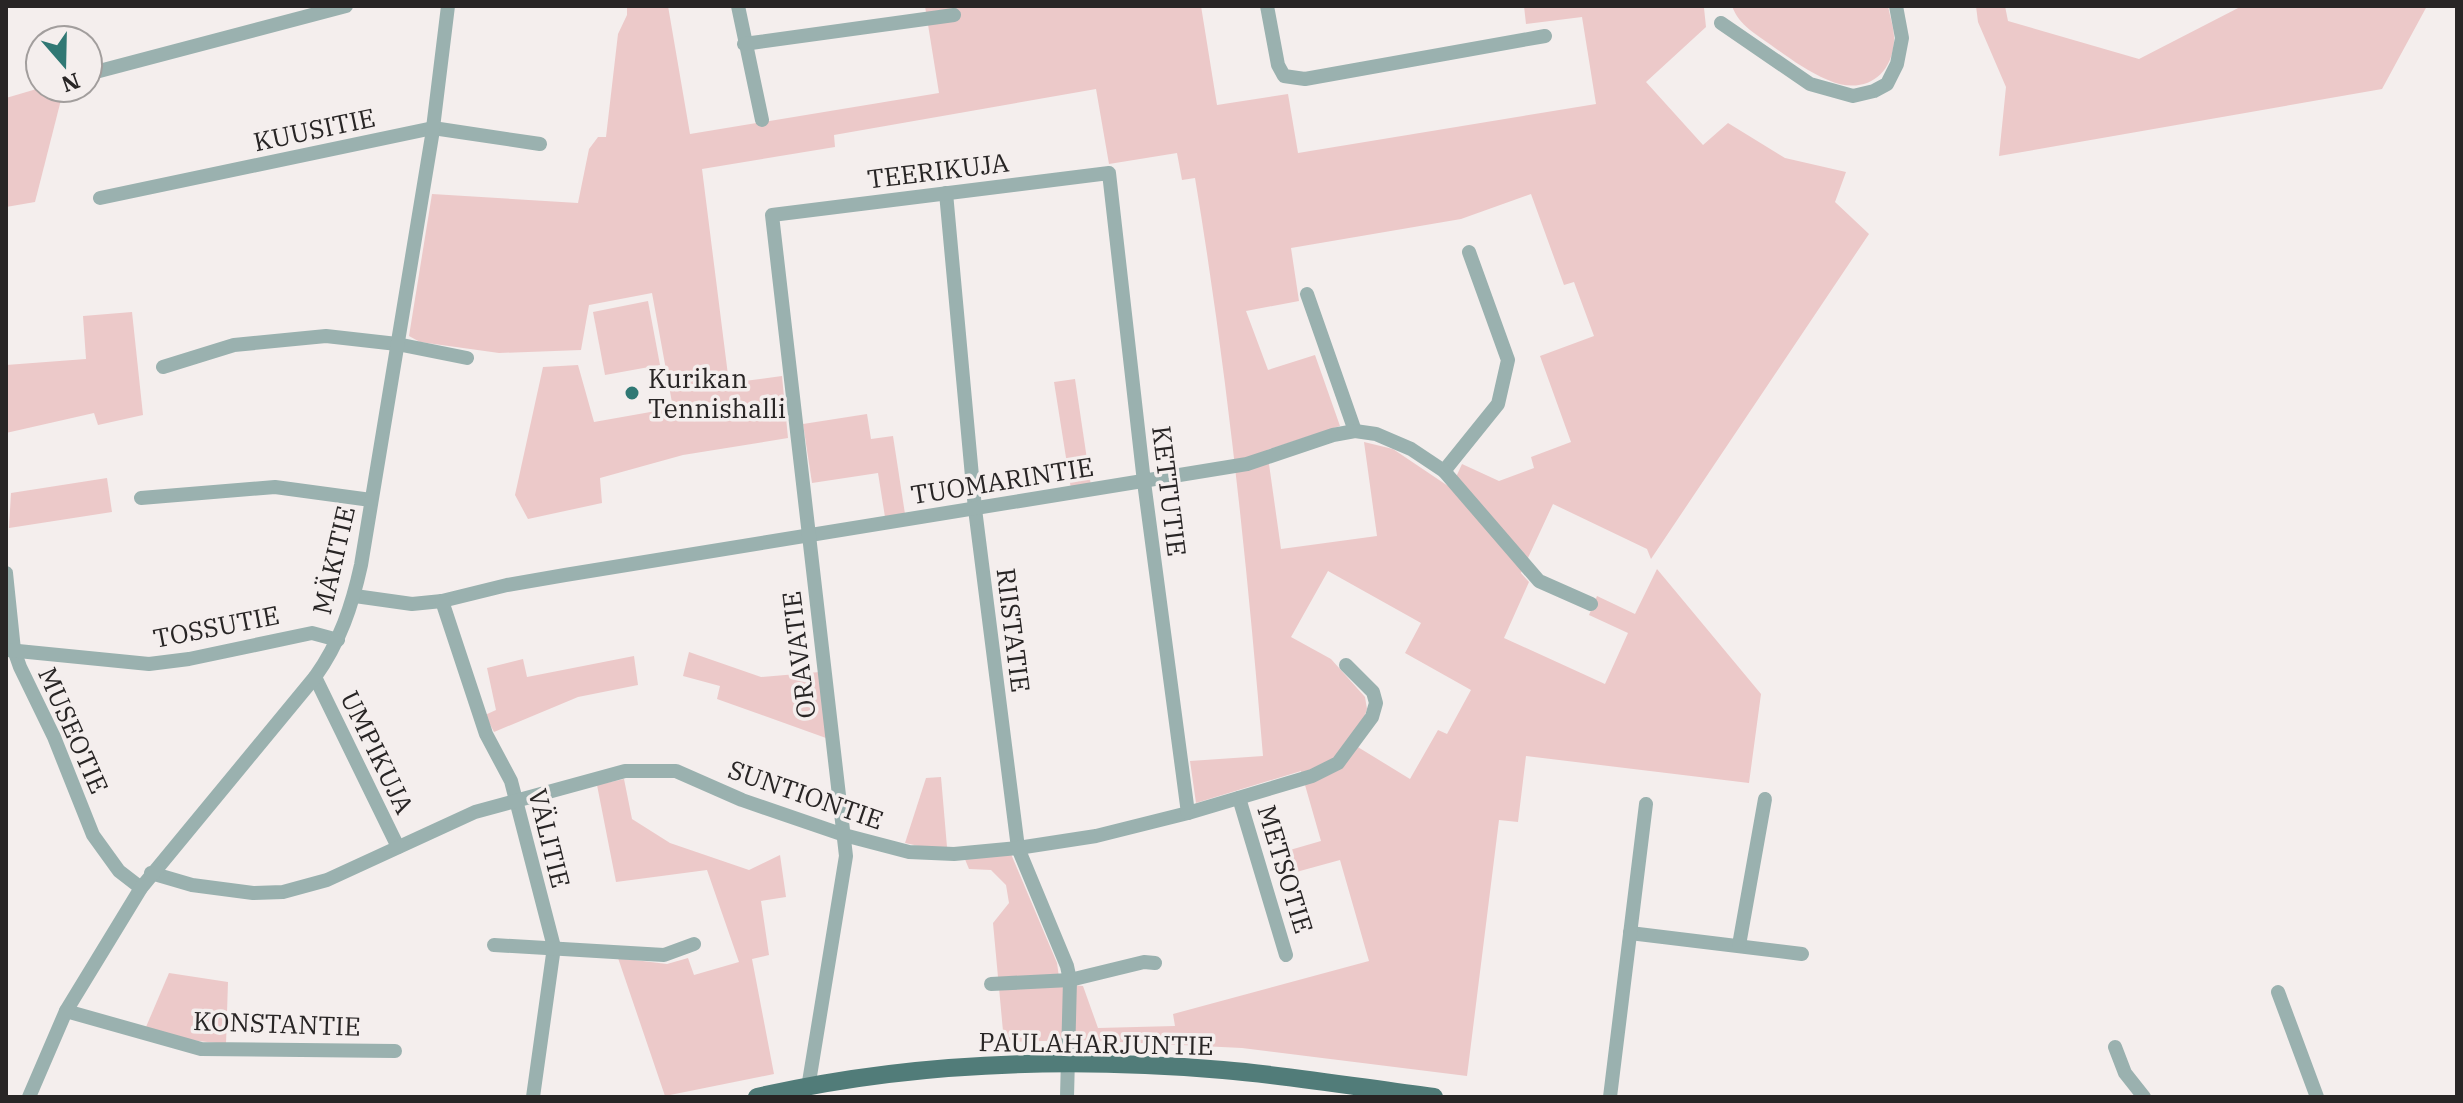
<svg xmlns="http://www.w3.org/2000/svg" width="2463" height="1103" font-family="'IBM Plex Serif',serif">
  <rect width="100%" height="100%" fill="#f4eeed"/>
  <!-- green -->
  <g fill="#ecc9c9" fill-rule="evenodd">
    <path d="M627,6H668L690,134L939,93L925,6H1201L1217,105L1288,94L1298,153L1596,104L1582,17L1526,24L1524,6H1718L1704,8L1706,27L1646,82L1703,145L1728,123L1785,158L1846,172L1835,202L1869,234L1651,559L1647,549L1553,504L1521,573L1529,582L1504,638L1605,684L1628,633L1589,615L1597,596L1635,614L1657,569L1761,694L1749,783L1526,756L1518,822L1499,820L1467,1076L1242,1048L1078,1040L1004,1042L993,923L1009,903L1006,885L991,870L969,869L964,857L1011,854L1057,963L1060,984L1083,986L1098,1028L1175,1026L1173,1014L1369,961L1340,860L1289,874L1283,852L1321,841L1301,771L1196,803L1190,761L1263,756C1247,563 1227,370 1195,178L1182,180L1177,153L1109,164L1096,89L834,135L835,147L702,169L729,383L782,376L788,438L683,455L600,478L602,503L528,519L515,495L543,367L578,365L594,422L673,408L652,293L589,305L581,350L499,353L420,342L409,336L432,194L578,203L589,149L598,137H606L618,34L627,15ZM1531,194L1564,285L1574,282L1594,336L1540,356L1571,442L1531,457L1534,468L1499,481L1462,464L1451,488L1393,449L1364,442L1377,536L1281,549L1267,450L1340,426L1315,355L1268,370L1246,311L1299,301L1291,248L1461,219ZM1328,571L1421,623L1405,653L1471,690L1447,734L1438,730L1410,779L1348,741L1363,721L1367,709L1365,697L1331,659L1291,637Z"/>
    <path d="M1732,6H1888C1890,17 1895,31 1894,42C1891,79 1861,95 1828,80C1808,72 1792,60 1775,48C1758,35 1739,26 1732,6Z"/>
    <path d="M1976,6H2005L2008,21L2139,59L2242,6H2427L2382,89L1999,156L2006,87L1978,22Z"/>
    <path d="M40,88H64L35,202L6,207V98Z"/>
    <path d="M648,301L660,365L605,375L593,312Z"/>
    <path d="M132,312L143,415L98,425L94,413L6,433V365L86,359L83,316Z"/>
    <path d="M1075,379L1091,486L1071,489L1054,382Z"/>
    <path d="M867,414L871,439L893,436L905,514L885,517L878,473L812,483L803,424Z"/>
    <path d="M107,478L112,512L9,528L11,493Z"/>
    <path d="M689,652L761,677L820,672L826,738L717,699L720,686L683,676Z"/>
    <path d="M634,656L638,685L578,697L494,732L485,715L496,710L487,668L523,659L527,677Z"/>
    <path d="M941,777L947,847L928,848L905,843L926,778Z"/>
    <path d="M624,779L632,819L670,843L749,870L780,855L786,897L761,901L769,955L752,959L774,1074L665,1096L618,958L667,964L688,958L694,975L739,962L707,870L616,882L597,785Z"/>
    <path d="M169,973L228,982L226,1044L189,1040L146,1027Z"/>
  </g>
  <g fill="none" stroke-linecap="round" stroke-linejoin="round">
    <!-- minor -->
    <g stroke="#9ab1af" stroke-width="14">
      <path d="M738,6L762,120"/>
      <path d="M1267,6L1278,65L1284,76L1305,79L1545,36"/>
      <path d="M1721,23L1810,84L1853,96L1874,91L1887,84L1897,64L1902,38L1896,6"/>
      <path d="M744,44L954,15"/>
      <path d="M88,74L346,6"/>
      <path d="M946,193L975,509L1018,848L1067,966L1070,980L1067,1097"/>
      <path d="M100,198L433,128L540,144"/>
      <path d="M1307,294L1355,431"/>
      <path d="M163,367L234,345L326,336L397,344L467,358"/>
      <path d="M1444,471L1498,404L1508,360L1469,252"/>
      <path d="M141,498L275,487L371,500"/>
      <path d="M6,573L14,650L20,667L54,737L93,835L119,871L141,888"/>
      <path d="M355,596L412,604L442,601L507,585L565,575L1247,464L1333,435L1355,431L1376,434L1411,449L1444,471L1539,581L1591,604"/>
      <path d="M442,601L486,734L511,781L554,947L533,1097"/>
      <path d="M8,650L149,664L189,659L312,633L338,640"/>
      <path d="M315,677L398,847"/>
      <path d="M1239,798L1286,955"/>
      <path d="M151,873L192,885L253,893L283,892L327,880L475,812L625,771H676L742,800L844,835L909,852L954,854L1018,848L1096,836L1188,813L1312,776L1338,763L1372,717L1376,703L1373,692L1346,665"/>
      <path d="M1630,933L1802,954"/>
      <path d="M494,945L664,955L694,944"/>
      <path d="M1739,945L1765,799"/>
      <path d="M991,984L1070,980L1144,962L1155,963"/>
      <path d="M2278,992L2317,1097"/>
      <path d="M66,1011L201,1049L395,1051"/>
      <path d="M2115,1047L2125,1073L2144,1097"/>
      <path d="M808,1088L846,856L772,215L1109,173L1144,482L1188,813"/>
      <path d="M29,1097L66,1011L141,888L315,677C340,642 352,606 361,565L432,136L448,6"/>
      <path d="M1610,1097L1646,804"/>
    </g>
    <!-- major -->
    <path stroke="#517c79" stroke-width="18" d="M757,1097C908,1062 1069,1057 1223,1070C1293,1076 1364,1088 1434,1097"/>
  </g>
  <!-- markers -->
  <circle fill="#307874" stroke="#f4eeed" stroke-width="3" cx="632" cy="393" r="8"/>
  <g text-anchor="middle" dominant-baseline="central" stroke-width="7" stroke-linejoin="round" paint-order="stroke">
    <!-- street labels -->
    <g font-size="26" fill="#282525" stroke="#f4eeed">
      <text transform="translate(314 129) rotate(-12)">KUUSITIE</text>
      <text transform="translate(938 170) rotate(-7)">TEERIKUJA</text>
      <text transform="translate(1002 480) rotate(-9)">TUOMARINTIE</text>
      <text transform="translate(1170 491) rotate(83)">KETTUTIE</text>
      <text transform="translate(333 560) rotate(-77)">MÄKITIE</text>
      <text transform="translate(216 626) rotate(-11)">TOSSUTIE</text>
      <text transform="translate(1014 630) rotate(83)">RIISTATIE</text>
      <text transform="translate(798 655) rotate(-97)">ORAVATIE</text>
      <text transform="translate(74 730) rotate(66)">MUSEOTIE</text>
      <text transform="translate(378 752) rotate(64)">UMPIKUJA</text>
      <text transform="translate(806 794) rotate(19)">SUNTIONTIE</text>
      <text transform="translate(550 838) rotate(76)">VÄLITIE</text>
      <text transform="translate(1286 869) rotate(73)">METSOTIE</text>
      <text transform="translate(277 1023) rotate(2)">KONSTANTIE</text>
      <text transform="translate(1096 1043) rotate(1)">PAULAHARJUNTIE</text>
    </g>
    <!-- poi labels -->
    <g font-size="26" fill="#282525" stroke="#f4eeed" text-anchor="start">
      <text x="648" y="378">Kurikan<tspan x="648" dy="30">Tennishalli</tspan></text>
    </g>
  </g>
  <!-- border -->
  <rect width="2463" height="1103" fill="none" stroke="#282525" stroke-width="16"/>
  <!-- north arrow -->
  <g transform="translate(64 64) rotate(160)"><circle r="38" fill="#f4eeed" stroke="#a29e9d" stroke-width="2"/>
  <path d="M0-6L14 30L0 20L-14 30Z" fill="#307874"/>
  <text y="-12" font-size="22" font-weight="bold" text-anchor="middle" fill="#282525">N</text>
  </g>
</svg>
